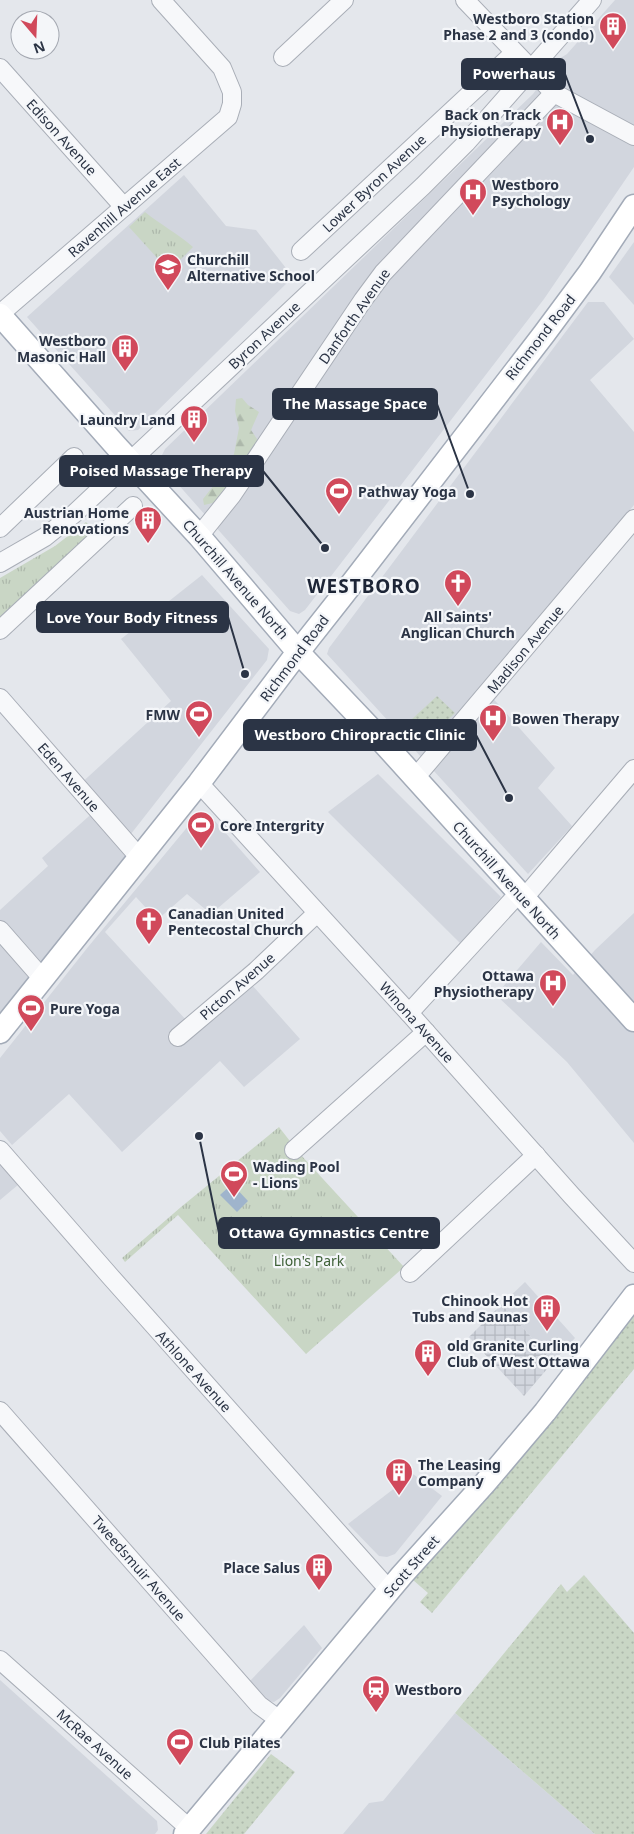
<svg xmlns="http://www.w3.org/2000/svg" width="634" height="1834" font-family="'Noto Sans',sans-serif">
  <defs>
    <pattern id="industrial-grid" width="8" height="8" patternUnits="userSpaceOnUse" patternTransform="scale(1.25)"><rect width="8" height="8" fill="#d2d6de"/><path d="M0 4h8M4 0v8" fill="none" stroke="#b4b8c0"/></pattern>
    <pattern id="grass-dots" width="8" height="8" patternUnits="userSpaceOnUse" patternTransform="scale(1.25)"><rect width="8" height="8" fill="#c9d6c5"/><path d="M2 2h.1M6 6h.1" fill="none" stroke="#adb8ab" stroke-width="1.8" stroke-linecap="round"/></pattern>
    <pattern id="forest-firs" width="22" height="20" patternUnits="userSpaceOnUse" patternTransform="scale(1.25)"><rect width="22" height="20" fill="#c9d6c5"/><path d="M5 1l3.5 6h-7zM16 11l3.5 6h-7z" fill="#adb8ab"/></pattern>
    <pattern id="park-tufts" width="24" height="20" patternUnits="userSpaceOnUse" patternTransform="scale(1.25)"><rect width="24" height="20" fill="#c9d6c5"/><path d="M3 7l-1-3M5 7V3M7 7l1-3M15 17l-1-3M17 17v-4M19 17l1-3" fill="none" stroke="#adb8ab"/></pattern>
  </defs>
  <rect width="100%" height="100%" fill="#e4e7ec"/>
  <!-- built -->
  <g fill="#d2d6de">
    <path d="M615,0H634V167L544,299L305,610L299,614L290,611L161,465V457L165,449L533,94L559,59L567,54Z"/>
    <path d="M184,175L226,226L256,230L293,277L138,430L129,431L27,317Z"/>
    <path d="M634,242V305L609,277Z"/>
    <path d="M588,302H604L634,339L590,380L634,432V505L482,686L555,768L538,788L572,826L528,874L327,654L329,648Z"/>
    <path d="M202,575L269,649L267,660L127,839L139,857L0,1032V910L48,866L42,858L97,809L77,787L171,701L121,639Z"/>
    <path d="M378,774L501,897L460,943L328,812Z"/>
    <path d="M199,813H205L215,821L260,872L211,914L187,894L157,920L136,897L105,932L187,1021L243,975L300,1039L244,1087L220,1061L122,1152L69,1094L12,1145L0,1131V1058L88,947Z"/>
    <path d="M634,913V1143L567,1062L496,995L541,942L573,975L595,950Z"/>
    <path d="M0,1150L25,1179L0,1200Z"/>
    <path d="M525,1282L575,1338L553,1362L502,1304Z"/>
    <path d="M413,1474L442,1496L395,1554L387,1557L379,1556L348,1524Z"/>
    <path d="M304,1625L322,1648L280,1698L274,1702L268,1701L250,1681Z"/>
    <path d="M0,1680L157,1821L158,1830L155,1834H0Z"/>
    <path d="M455,1713L595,1834H343L369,1803L383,1801Z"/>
  </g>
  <!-- industrial -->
  <path fill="url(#industrial-grid)" d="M502,1304L553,1362L524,1396L469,1337Z"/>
  <!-- grass -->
  <g fill="url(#grass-dots)">
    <path d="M437,696L455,713L420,747L414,748L399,731Z"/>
    <path d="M634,1316V1369L432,1613L420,1602L428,1593L413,1580Z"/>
    <path d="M584,1575L634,1633V1834H595L455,1713L561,1584L567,1592Z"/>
    <path d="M271,1754L295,1772L244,1834H206Z"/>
  </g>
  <!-- forest -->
  <path fill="url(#forest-firs)" d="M242,398L248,405L259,412L251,430L257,439V444L218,499L213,503L204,505L203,499L221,476L234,454L239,428L235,411L236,399Z"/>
  <!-- park -->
  <g fill="url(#park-tufts)">
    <path d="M145,212C161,225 177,233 193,247L169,271L129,227Z"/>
    <path d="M86,522L97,534L0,621V578L55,546Z"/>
    <path d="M279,1127L300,1154L404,1267L306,1354L178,1215L125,1262L122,1258L181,1207Z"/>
  </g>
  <!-- water -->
  <path fill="#9fb4cc" d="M232,1184L248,1201L237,1212L220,1195Z"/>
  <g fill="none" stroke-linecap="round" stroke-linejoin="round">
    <!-- minor casing -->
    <g stroke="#a9aeb7" stroke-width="20">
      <g id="minor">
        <path d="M465,0L554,93L634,136"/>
        <path d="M283,57L344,0"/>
        <path d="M0,68L124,207"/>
        <path d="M301,251L514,53"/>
        <path d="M0,314L228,117L232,104V92L222,68L161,0"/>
        <path d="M0,528L74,457"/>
        <path d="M199,536L232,495L363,300L383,273L554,93"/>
        <path d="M0,563L45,537L75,513L423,186L466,143L592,0"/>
        <path d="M0,630L133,506"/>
        <path d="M0,698L139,857"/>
        <path d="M415,778L634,519"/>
        <path d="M199,783L409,1013L572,1196L634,1263"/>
        <path d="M524,898L634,769"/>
        <path d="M0,930L42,978"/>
        <path d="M409,1013L519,893"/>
        <path d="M178,1037L256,971L317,913"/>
        <path d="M0,1150L109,1275L390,1591"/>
        <path d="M294,1150L426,1032"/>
        <path d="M410,1273L536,1155"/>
        <path d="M0,1411L259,1705L281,1721"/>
        <path d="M0,1660L190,1829"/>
      </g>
    </g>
    <!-- major casing -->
    <g stroke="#a3abb8" stroke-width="25">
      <g id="major">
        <path d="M0,315L116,446L199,536L298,652L371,729L634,1020"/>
        <path d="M0,1032L199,783L298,652L343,595L544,334L590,272L634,206"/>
        <path d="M185,1834L402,1575L485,1483L545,1412L634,1296"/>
      </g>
    </g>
    <!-- minor -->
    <use href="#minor" stroke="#f7f8fa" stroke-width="18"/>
    <!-- major -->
    <use href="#major" stroke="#fff" stroke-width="22"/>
  </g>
  <!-- icons -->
  <defs>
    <g id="building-pin" transform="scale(1.4375)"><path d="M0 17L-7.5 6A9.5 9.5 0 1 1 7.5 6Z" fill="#d1495b" stroke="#f4f6f9"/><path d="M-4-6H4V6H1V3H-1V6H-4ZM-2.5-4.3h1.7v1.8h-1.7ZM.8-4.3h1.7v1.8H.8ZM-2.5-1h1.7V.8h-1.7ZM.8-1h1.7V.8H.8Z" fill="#fff"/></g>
    <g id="hospital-pin" transform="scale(1.4375)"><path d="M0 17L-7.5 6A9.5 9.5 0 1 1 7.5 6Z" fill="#d1495b" stroke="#f4f6f9"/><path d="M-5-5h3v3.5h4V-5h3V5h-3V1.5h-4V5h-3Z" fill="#fff"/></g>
    <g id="school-pin" transform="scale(1.4375)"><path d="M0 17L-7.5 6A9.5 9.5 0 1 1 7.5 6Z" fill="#d1495b" stroke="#f4f6f9"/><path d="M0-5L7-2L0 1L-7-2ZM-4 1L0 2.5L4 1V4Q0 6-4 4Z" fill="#fff"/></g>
    <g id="stadium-pin" transform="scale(1.4375)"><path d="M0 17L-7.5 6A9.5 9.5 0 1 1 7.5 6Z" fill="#d1495b" stroke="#f4f6f9"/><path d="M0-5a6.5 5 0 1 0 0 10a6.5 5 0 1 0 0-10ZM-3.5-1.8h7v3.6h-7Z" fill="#fff"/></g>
    <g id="church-pin" transform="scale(1.4375)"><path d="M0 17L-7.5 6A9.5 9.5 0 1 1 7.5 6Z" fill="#d1495b" stroke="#f4f6f9"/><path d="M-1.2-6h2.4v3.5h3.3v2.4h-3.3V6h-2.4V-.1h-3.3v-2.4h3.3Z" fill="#fff"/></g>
    <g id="station-pin" transform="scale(1.4375)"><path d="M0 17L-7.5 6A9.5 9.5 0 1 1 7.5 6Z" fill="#d1495b" stroke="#f4f6f9"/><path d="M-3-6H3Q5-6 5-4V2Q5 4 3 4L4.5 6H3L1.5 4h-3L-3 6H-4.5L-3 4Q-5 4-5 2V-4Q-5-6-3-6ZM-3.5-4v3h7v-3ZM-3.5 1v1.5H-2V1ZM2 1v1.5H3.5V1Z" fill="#fff"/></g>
  </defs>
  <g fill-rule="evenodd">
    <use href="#building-pin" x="613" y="26"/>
    <use href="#hospital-pin" x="560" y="122"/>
    <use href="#hospital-pin" x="473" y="192"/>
    <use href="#school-pin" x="168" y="267"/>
    <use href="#building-pin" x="125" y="348"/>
    <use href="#building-pin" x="194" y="419"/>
    <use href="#stadium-pin" x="339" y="491"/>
    <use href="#building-pin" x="148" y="520"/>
    <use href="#church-pin" x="458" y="583"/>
    <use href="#stadium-pin" x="199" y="714"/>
    <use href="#hospital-pin" x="493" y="718"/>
    <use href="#stadium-pin" x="201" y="825"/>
    <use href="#church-pin" x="149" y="921"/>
    <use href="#hospital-pin" x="553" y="983"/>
    <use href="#stadium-pin" x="31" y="1008"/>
    <use href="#stadium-pin" x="234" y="1174"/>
    <use href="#building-pin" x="547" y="1308"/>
    <use href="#building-pin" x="428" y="1353"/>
    <use href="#building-pin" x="399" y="1472"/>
    <use href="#building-pin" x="319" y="1567"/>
    <use href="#station-pin" x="376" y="1689"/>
    <use href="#stadium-pin" x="180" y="1742"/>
  </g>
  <g text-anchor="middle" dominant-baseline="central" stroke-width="4.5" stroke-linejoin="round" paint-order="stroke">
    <!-- poi labels -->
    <g font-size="14" font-weight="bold" fill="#2b3445" stroke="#f4f6f9" text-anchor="start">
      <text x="594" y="18" text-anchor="end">Westboro Station<tspan x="594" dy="16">Phase 2 and 3 (condo)</tspan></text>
      <text x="541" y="114" text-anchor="end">Back on Track<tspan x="541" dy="16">Physiotherapy</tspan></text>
      <text x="492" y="184">Westboro<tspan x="492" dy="16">Psychology</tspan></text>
      <text x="187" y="259">Churchill<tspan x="187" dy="16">Alternative School</tspan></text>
      <text x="106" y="340" text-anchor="end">Westboro<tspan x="106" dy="16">Masonic Hall</tspan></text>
      <text x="175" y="419" text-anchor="end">Laundry Land</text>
      <text x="358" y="491">Pathway Yoga</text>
      <text x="129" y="512" text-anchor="end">Austrian Home<tspan x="129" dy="16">Renovations</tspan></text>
      <text x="458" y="616" text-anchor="middle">All Saints'<tspan x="458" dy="16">Anglican Church</tspan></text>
      <text x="180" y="714" text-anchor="end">FMW</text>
      <text x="512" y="718">Bowen Therapy</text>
      <text x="220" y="825">Core Intergrity</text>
      <text x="168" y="913">Canadian United<tspan x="168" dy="16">Pentecostal Church</tspan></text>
      <text x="534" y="975" text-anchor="end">Ottawa<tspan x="534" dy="16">Physiotherapy</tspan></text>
      <text x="50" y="1008">Pure Yoga</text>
      <text x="253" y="1166">Wading Pool<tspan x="253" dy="16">- Lions</tspan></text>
      <text x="528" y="1300" text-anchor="end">Chinook Hot<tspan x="528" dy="16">Tubs and Saunas</tspan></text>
      <text x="447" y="1345">old Granite Curling<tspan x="447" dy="16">Club of West Ottawa</tspan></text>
      <text x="418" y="1464">The Leasing<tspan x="418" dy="16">Company</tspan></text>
      <text x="300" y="1567" text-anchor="end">Place Salus</text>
      <text x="395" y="1689">Westboro</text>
      <text x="199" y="1742">Club Pilates</text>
    </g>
    <!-- street labels -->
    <g font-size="14" fill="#2b3445" stroke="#f4f6f9">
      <text transform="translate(62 137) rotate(48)">Edison Avenue</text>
      <text transform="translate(374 183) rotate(-43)">Lower Byron Avenue</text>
      <text transform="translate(124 207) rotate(-41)">Ravenhill Avenue East</text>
      <text transform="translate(354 316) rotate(-55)">Danforth Avenue</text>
      <text transform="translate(264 335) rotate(-43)">Byron Avenue</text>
      <text transform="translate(540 337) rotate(-52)">Richmond Road</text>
      <text transform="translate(236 579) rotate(49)">Churchill Avenue North</text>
      <text transform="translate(525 649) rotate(-50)">Madison Avenue</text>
      <text transform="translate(294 658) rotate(-53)">Richmond Road</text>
      <text transform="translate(69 777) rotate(49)">Eden Avenue</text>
      <text transform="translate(507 880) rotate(48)">Churchill Avenue North</text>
      <text transform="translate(237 986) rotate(-41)">Picton Avenue</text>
      <text transform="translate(417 1022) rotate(48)">Winona Avenue</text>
      <text transform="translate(194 1371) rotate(48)">Athlone Avenue</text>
      <text transform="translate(411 1566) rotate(-49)">Scott Street</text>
      <text transform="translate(139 1568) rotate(49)">Tweedsmuir Avenue</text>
      <text transform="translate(95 1744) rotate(42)">McRae Avenue</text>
    </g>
    <!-- park labels -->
    <g font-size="14" fill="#3f6138" stroke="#f4f6f9">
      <text x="309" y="1260">Lion's Park</text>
    </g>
    <!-- district labels -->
    <g font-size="19" font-weight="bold" letter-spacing="1" fill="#1d2536" stroke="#f4f6f9">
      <text x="364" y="586">WESTBORO</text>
    </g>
  </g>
  <!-- callouts -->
  <path fill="none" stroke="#2b3445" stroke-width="2" d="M590 139L565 74M470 494L437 404M325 548L263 471M245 674L228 617M509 798L476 735M199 1136L219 1233"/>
  <g fill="#2b3445" stroke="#f4f6f9" stroke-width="2">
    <circle cx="590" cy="139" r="5"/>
    <circle cx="470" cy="494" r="5"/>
    <circle cx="325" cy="548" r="5"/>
    <circle cx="245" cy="674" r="5"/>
    <circle cx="509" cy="798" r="5"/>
    <circle cx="199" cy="1136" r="5"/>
  </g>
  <g fill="#2b3445" stroke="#2b3445" stroke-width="2">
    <rect x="462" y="59" width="103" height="30" rx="5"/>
    <rect x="273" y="389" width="164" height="30" rx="5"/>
    <rect x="60" y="456" width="203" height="30" rx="5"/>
    <rect x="37" y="602" width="191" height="30" rx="5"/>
    <rect x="244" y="720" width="232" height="30" rx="5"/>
    <rect x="219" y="1218" width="220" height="30" rx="5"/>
  </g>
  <g font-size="15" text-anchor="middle" font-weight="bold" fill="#fff">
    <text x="514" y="79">Powerhaus</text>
    <text x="355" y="409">The Massage Space</text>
    <text x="161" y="476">Poised Massage Therapy</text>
    <text x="132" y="623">Love Your Body Fitness</text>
    <text x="360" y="740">Westboro Chiropractic Clinic</text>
    <text x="329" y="1238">Ottawa Gymnastics Centre</text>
  </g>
  <!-- north arrow -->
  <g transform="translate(35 35) rotate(161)"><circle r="24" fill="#f4f6f9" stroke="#a4a8b1"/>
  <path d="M0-4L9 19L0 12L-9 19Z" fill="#d1495b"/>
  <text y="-8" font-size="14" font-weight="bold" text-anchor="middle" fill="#2b3445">N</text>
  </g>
</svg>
